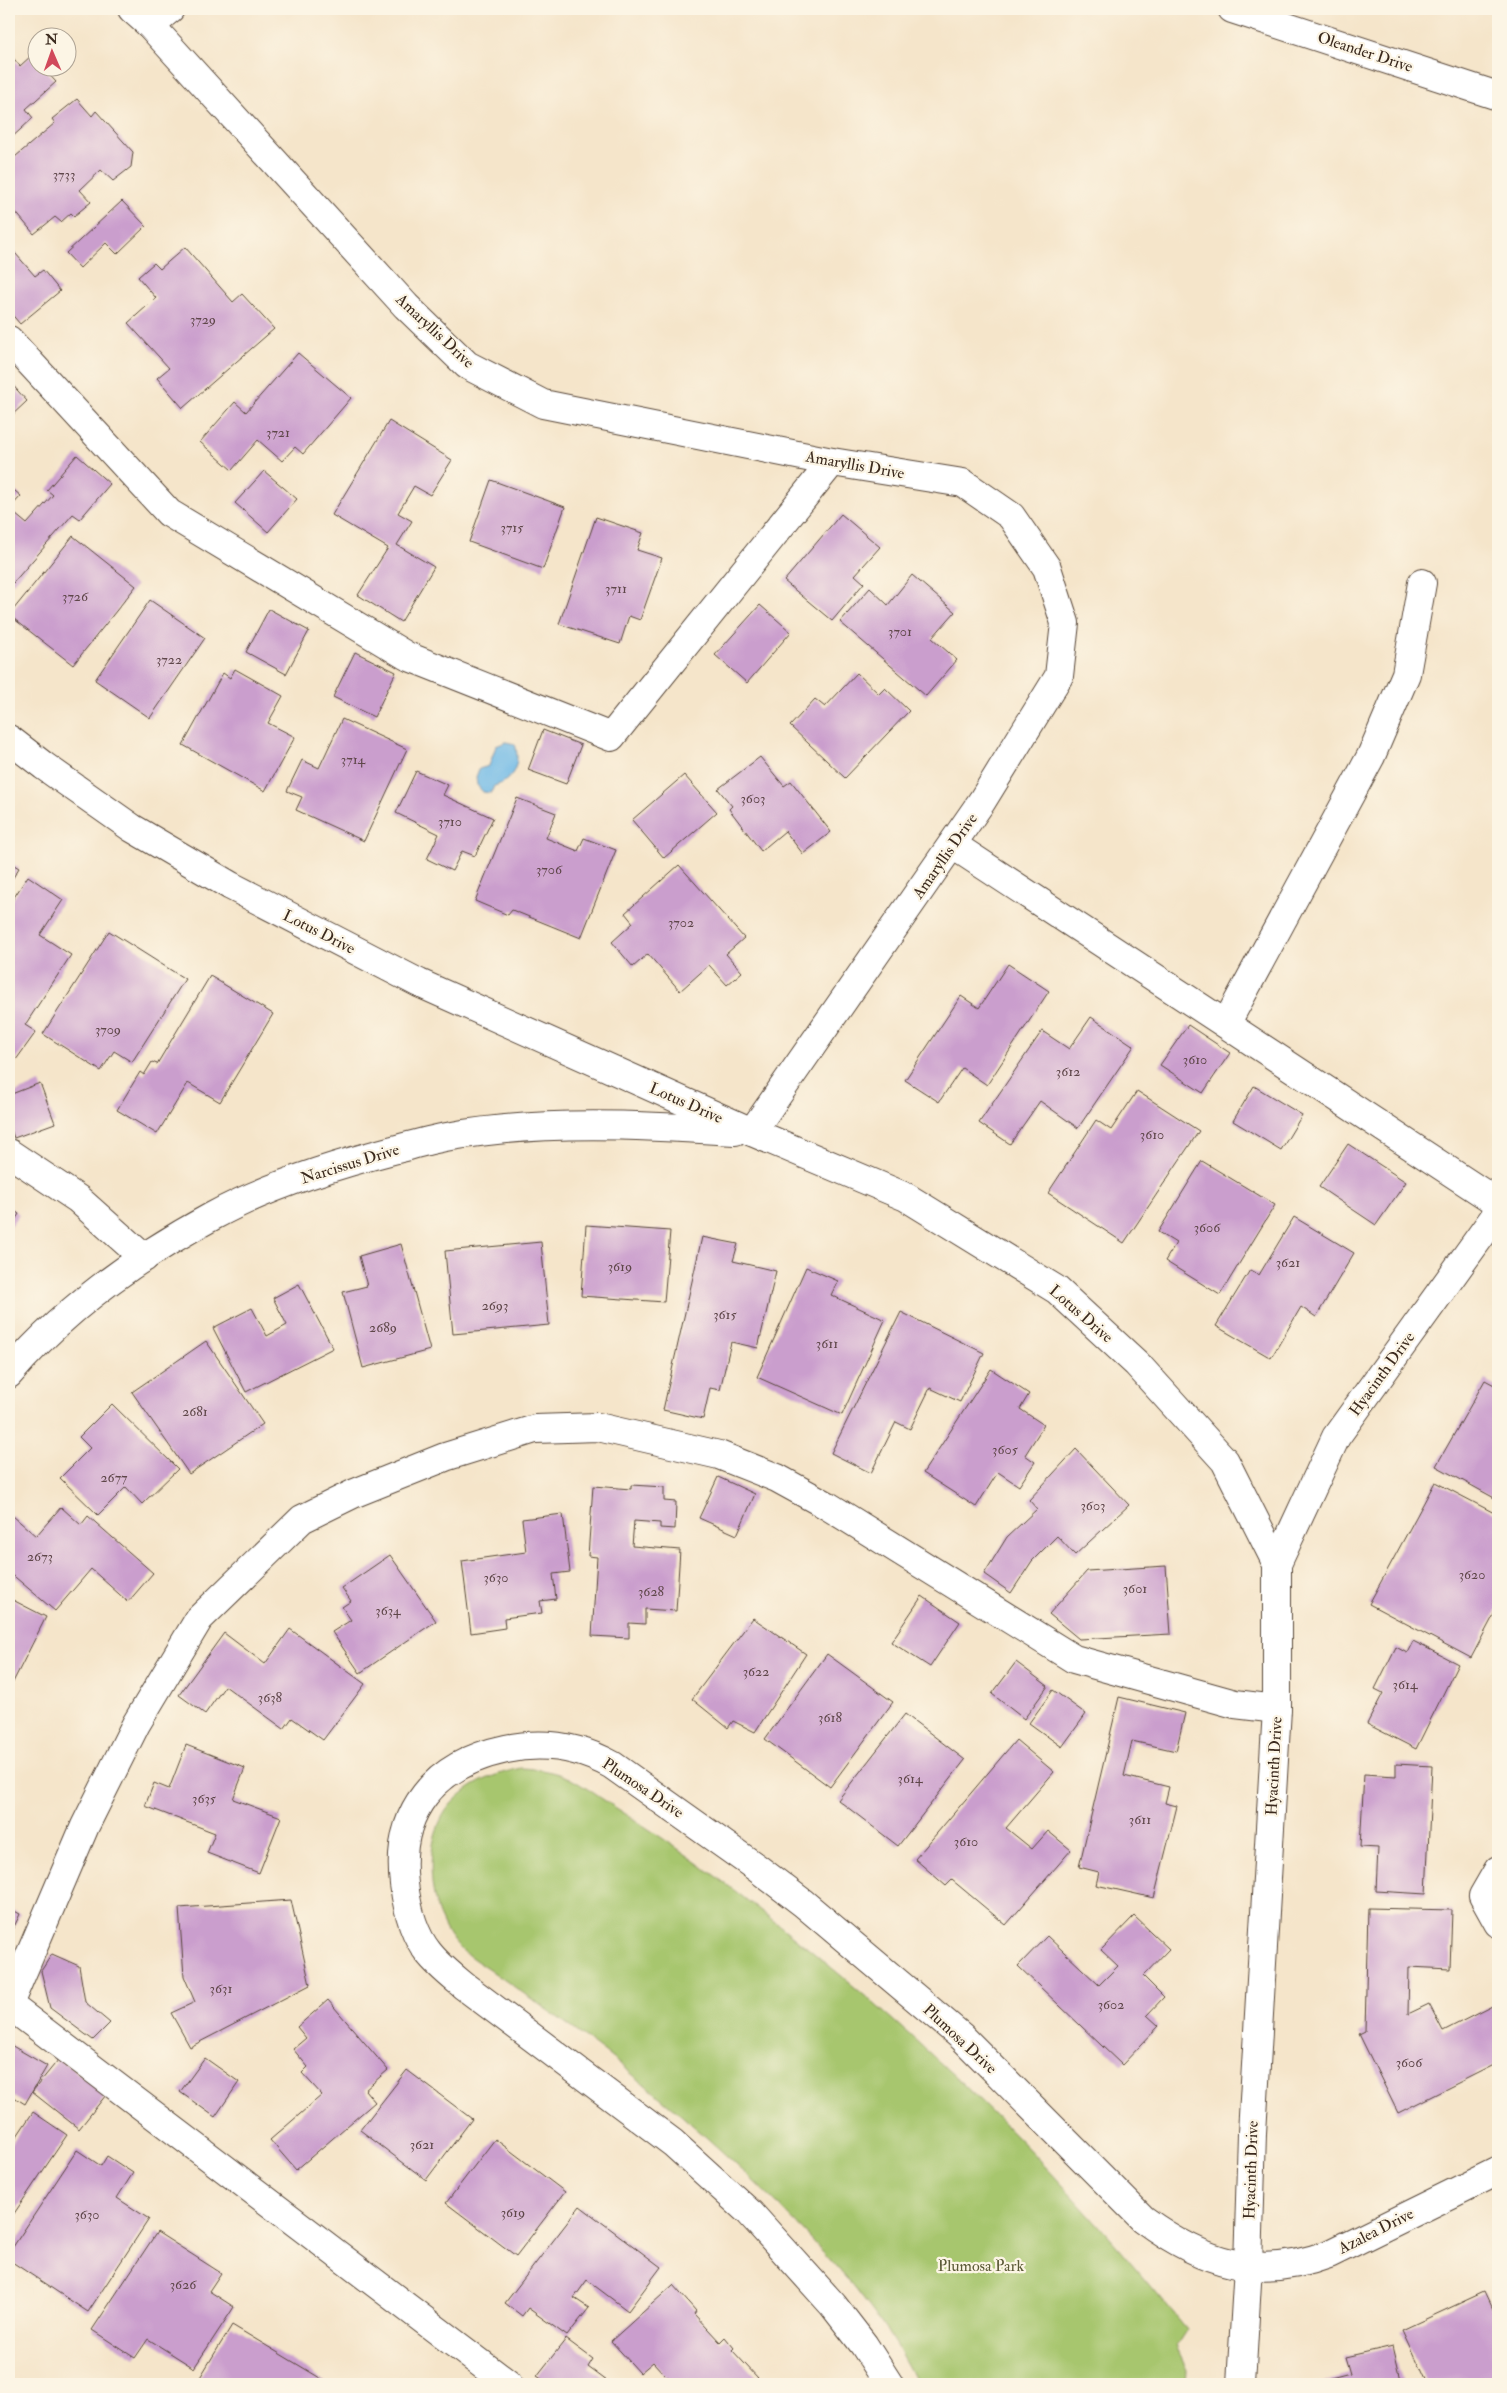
<svg xmlns="http://www.w3.org/2000/svg" width="1507" height="2393" font-family="'IM FELL Double Pica',serif">
  <rect width="100%" height="100%" fill="#fcf5e5"/>
  <filter id="ink" filterUnits="userSpaceOnUse"><feTurbulence type="fractalNoise" baseFrequency=".02" numOctaves="2"/><feDisplacementMap in="SourceGraphic" scale="10" xChannelSelector="R" yChannelSelector="G"/><feConvolveMatrix kernelMatrix="1 2 1 2 8 2 1 2 1" color-interpolation-filters="sRGB"/></filter>
  <filter id="wash" filterUnits="userSpaceOnUse"><feTurbulence type="fractalNoise" baseFrequency=".0096" numOctaves="4" result="noise"/><feDisplacementMap in="SourceGraphic" scale="20" xChannelSelector="R" yChannelSelector="G"/><feGaussianBlur stdDeviation="1.12" result="paint"/><feColorMatrix in="noise" values="0 0 0 0 0 0 0 0 0 0 0 0 0 0 0 0 0 1.4 0 .05"/><feComposite in="paint" operator="in"/></filter>
  <g filter="url(#wash)">
    <rect width="100%" height="100%" fill="#f5e5ca"/>
    <!-- green -->
    <path fill="#a7c66e" stroke="#717846" d="M521,1768C538,1769 553,1771 569,1778C583,1785 596,1795 610,1804C640,1823 669,1842 698,1863C807,1944 911,2031 1007,2127C1071,2191 1129,2259 1187,2329L1176,2346L1187,2369L1186,2384H917C883,2313 827,2254 772,2199C710,2138 645,2082 575,2030C548,2010 520,1991 493,1972C480,1963 464,1954 454,1942C427,1909 421,1836 452,1803C471,1783 494,1774 521,1768Z"/>
    <!-- water -->
    <path fill="#6eb9e7" stroke="#547282" d="M506,742L515,744C521,764 513,781 494,786L491,793L483,792L477,785L476,777L479,769L489,766L496,746Z"/>
    <g id="blocks">
      <!-- building -->
      <g fill="#ca9ecd">
        <path d="M9,53L20,66L32,55L38,62V68H43L56,82L26,109L33,118L9,140Z"/>
        <path d="M77,99L92,116L96,111L133,152L131,167L113,181L101,170L80,190L91,202L74,216L71,213L61,222L55,217L34,234L9,204V162L55,123L52,119Z"/>
        <path d="M122,201L146,226L117,254L106,243L80,268L66,253Z"/>
        <path d="M9,246L35,276L43,270L60,291L20,324L9,311Z"/>
        <path d="M185,247L233,302L242,294L274,329L183,408L157,378L169,368L128,323L156,298L138,277L154,263L160,269Z"/>
        <path d="M298,353L351,398L303,454L295,447L282,461L258,440L232,470L200,442L235,402L246,412Z"/>
        <path d="M9,381L27,401L9,418Z"/>
        <path d="M389,421L452,460L430,495L414,486L398,513L412,521L397,545L434,567L401,622L358,595L388,548L332,515Z"/>
        <path d="M77,455L110,484L80,519L73,514L13,583L9,579V509L27,524L53,495L47,490Z"/>
        <path d="M264,471L297,499L268,532L235,503Z"/>
        <path d="M491,480L565,507L543,569L469,542Z"/>
        <path d="M9,486L21,496L9,509Z"/>
        <path d="M841,514L880,547L855,575L864,583L832,621L784,581Z"/>
        <path d="M596,517L643,533L637,550L662,558L640,620L629,616L620,644L559,624Z"/>
        <path d="M73,536L136,586L73,665L9,615Z"/>
        <path d="M912,575L955,612L932,638L957,660L926,696L840,622L870,588L888,605Z"/>
        <path d="M150,600L205,638L150,718L95,680Z"/>
        <path d="M760,605L791,632L747,683L715,655Z"/>
        <path d="M269,609L309,631L286,674L246,652Z"/>
        <path d="M355,652L396,672L374,717L333,697Z"/>
        <path d="M235,669L283,696L268,723L295,737L265,791L183,745L223,673L230,678Z"/>
        <path d="M857,673L879,694L885,688L909,711L845,778L790,726L815,699L825,707Z"/>
        <path d="M342,719L407,749L364,841L296,810L302,797L287,791L302,760L319,768Z"/>
        <path d="M543,730L581,745L566,784L528,770Z"/>
        <path d="M760,757L784,786L791,781L831,832L803,854L785,831L761,851L729,809L732,806L718,789Z"/>
        <path d="M416,771L448,785L443,795L493,818L475,856L462,851L452,871L427,859L439,834L396,813Z"/>
        <path d="M684,775L717,812L664,858L632,820Z"/>
        <path d="M517,798L556,813L546,838L578,851L584,838L616,850L581,938L512,910L508,915L475,901Z"/>
        <path d="M9,862L19,868L9,884Z"/>
        <path d="M679,865L744,938L726,954L742,972L727,985L709,965L680,991L648,954L633,967L612,942L633,923L625,913Z"/>
        <path d="M28,876L63,900L40,935L71,955L25,1025L36,1032L13,1064L9,1061V905Z"/>
        <path d="M109,931L185,979L132,1062L114,1051L101,1071L43,1034Z"/>
        <path d="M1008,964L1049,991L987,1085L962,1068L939,1102L905,1080L961,996L979,1008Z"/>
        <path d="M210,976L273,1014L220,1102L188,1083L157,1134L117,1110L140,1072L144,1075L152,1062L157,1064Z"/>
        <path d="M1091,1017L1134,1046L1078,1128L1040,1101L1010,1144L979,1123L1042,1031L1069,1049Z"/>
        <path d="M1188,1025L1230,1053L1203,1093L1160,1065Z"/>
        <path d="M40,1083L55,1123L14,1138L9,1124V1095Z"/>
        <path d="M1254,1086L1302,1115L1281,1150L1233,1121Z"/>
        <path d="M1137,1091L1199,1131L1124,1243L1048,1193L1096,1120L1111,1130Z"/>
        <path d="M1348,1144L1406,1182L1376,1225L1319,1187Z"/>
        <path d="M1202,1161L1275,1205L1220,1295L1165,1261L1176,1243L1158,1232Z"/>
        <path d="M9,1207L19,1214L9,1229Z"/>
        <path d="M1294,1217L1354,1253L1316,1317L1301,1307L1271,1358L1216,1326L1250,1270L1259,1275Z"/>
        <path d="M586,1225L670,1231L664,1302L581,1296Z"/>
        <path d="M702,1237L738,1244L733,1261L776,1271L758,1348L731,1342L720,1390L710,1388L703,1419L663,1410Z"/>
        <path d="M541,1242L549,1325L453,1334L445,1251Z"/>
        <path d="M401,1244L430,1350L363,1368L343,1292L367,1286L359,1256Z"/>
        <path d="M806,1267L838,1281L831,1295L885,1320L842,1415L757,1377Z"/>
        <path d="M299,1284L333,1348L246,1392L213,1328L252,1308L267,1336L287,1325L273,1298Z"/>
        <path d="M901,1312L984,1353L960,1402L930,1388L910,1429L896,1422L871,1473L831,1453Z"/>
        <path d="M206,1341L263,1424L189,1474L132,1392Z"/>
        <path d="M991,1369L1029,1394L1020,1409L1044,1425L1025,1455L1035,1462L1019,1486L998,1472L976,1507L923,1473Z"/>
        <path d="M1485,1380L1498,1387V1500L1436,1466Z"/>
        <path d="M112,1404L178,1469L142,1504L126,1487L98,1515L60,1478L90,1448L79,1437Z"/>
        <path d="M1076,1449L1129,1505L1075,1555L1057,1536L1032,1561L1011,1593L984,1574L1007,1537L1037,1509L1029,1500Z"/>
        <path d="M718,1477L755,1494L737,1535L699,1518Z"/>
        <path d="M1435,1482L1498,1515V1607L1471,1658L1369,1604Z"/>
        <path d="M631,1485L664,1487V1501L676,1502L675,1529L660,1528V1523L634,1521L632,1546L680,1550L676,1611L645,1609V1624L629,1623V1638L592,1636L597,1557L588,1556L593,1486L631,1489Z"/>
        <path d="M61,1507L81,1525L88,1516L153,1573L128,1602L91,1569L55,1611L9,1572V1521L13,1516L36,1536Z"/>
        <path d="M563,1514L570,1572L553,1574L556,1599L540,1601L542,1613L504,1618L505,1628L471,1633L462,1561L526,1552L522,1519Z"/>
        <path d="M390,1555L436,1621L360,1673L332,1632L351,1620L342,1607L351,1601L342,1588Z"/>
        <path d="M1166,1566L1171,1634L1079,1639L1049,1614L1087,1571Z"/>
        <path d="M922,1596L960,1622L930,1667L891,1642Z"/>
        <path d="M9,1598L46,1617L9,1690Z"/>
        <path d="M753,1618L806,1654L755,1732L733,1721L728,1728L692,1699Z"/>
        <path d="M290,1629L365,1684L323,1740L292,1718L284,1729L225,1686L205,1714L179,1695L224,1633L265,1664Z"/>
        <path d="M1413,1641L1458,1664L1416,1749L1367,1724L1383,1693L1375,1689L1396,1647L1407,1653Z"/>
        <path d="M827,1654L893,1702L830,1787L765,1739Z"/>
        <path d="M1016,1662L1048,1686L1024,1719L992,1694Z"/>
        <path d="M1053,1690L1086,1714L1062,1747L1029,1723Z"/>
        <path d="M1119,1697L1185,1713L1176,1751L1132,1741L1124,1776L1169,1787L1165,1803L1177,1806L1154,1898L1096,1885L1099,1872L1079,1867Z"/>
        <path d="M905,1714L965,1760L898,1846L838,1800Z"/>
        <path d="M1016,1740L1054,1772L1006,1828L1032,1849L1048,1831L1071,1850L1006,1925L952,1880L946,1886L915,1859Z"/>
        <path d="M186,1745L245,1768L233,1799L281,1817L259,1873L207,1853L215,1833L145,1806L154,1783L169,1789Z"/>
        <path d="M1396,1764L1432,1766L1426,1894L1376,1891L1378,1848L1360,1847L1364,1774L1396,1776Z"/>
        <path d="M291,1900L310,1985L190,2047L171,2013L195,2002L184,1976L179,1908Z"/>
        <path d="M9,1908L20,1914L9,1938Z"/>
        <path d="M1368,1908L1452,1910L1450,1969L1409,1967L1408,2014L1429,2004L1443,2031L1498,2003V2063L1398,2113L1359,2034L1365,2031Z"/>
        <path d="M1134,1916L1169,1949L1143,1976L1164,1997L1147,2015L1159,2026L1122,2065L1018,1966L1047,1936L1099,1985L1118,1966L1101,1950Z"/>
        <path d="M52,1954L79,1966L85,2002L110,2023L93,2040L50,2008L41,1971Z"/>
        <path d="M328,2000L388,2070L365,2090L375,2102L296,2170L270,2140L322,2095L302,2073L308,2067L293,2049L306,2038L297,2027Z"/>
        <path d="M9,2044L47,2066L25,2104L9,2094Z"/>
        <path d="M205,2058L239,2082L215,2117L180,2092Z"/>
        <path d="M59,2059L106,2095L79,2129L32,2092Z"/>
        <path d="M407,2070L472,2119L426,2180L360,2130Z"/>
        <path d="M33,2112L67,2135L9,2221V2148Z"/>
        <path d="M495,2139L565,2192L516,2256L446,2203Z"/>
        <path d="M77,2150L101,2166L107,2156L133,2173L117,2198L149,2219L88,2312L9,2260V2253Z"/>
        <path d="M580,2206L661,2267L628,2311L587,2280L574,2298L589,2308L567,2336L528,2308L522,2316L505,2303Z"/>
        <path d="M157,2232L221,2273L209,2291L234,2307L194,2368L148,2339L135,2358L92,2330Z"/>
        <path d="M673,2285L696,2311L694,2314L720,2342L725,2337L734,2348L732,2350L758,2378L751,2384H673L653,2362L640,2373L611,2341Z"/>
        <path d="M1484,2292L1498,2322V2384H1427L1402,2330Z"/>
        <path d="M232,2325L330,2384H196Z"/>
        <path d="M566,2339L593,2359L588,2367L611,2384H549L537,2376Z"/>
        <path d="M1393,2346L1402,2384H1324L1323,2381L1350,2374L1345,2357Z"/>
      </g>
    </g>
  </g>
  <g filter="url(#ink)">
    <use href="#blocks" fill-opacity="0" stroke="#574638" stroke-width="1"/>
    <g fill="none" stroke-linecap="round" stroke-linejoin="round">
      <!-- minor casing -->
      <g stroke="#574638" stroke-width="30">
        <g id="minor">
          <path d="M132,9L150,25L406,306L467,365L543,404L832,462L963,483L1011,516L1047,568L1065,623L1059,676L982,801L752,1132"/>
          <path d="M1232,9L1498,96"/>
          <path d="M150,25L170,9"/>
          <path d="M9,340L169,513L407,656L611,737L832,462"/>
          <path d="M9,739L44,766L132,828L231,886L419,983L752,1132L906,1197L1057,1290L1137,1364L1225,1461L1277,1564"/>
          <path d="M953,845L1498,1203"/>
          <path d="M1226,1024L1371,756L1406,674L1422,583"/>
          <path d="M9,1153L78,1199L144,1258"/>
          <path d="M9,1374C64,1309 139,1256 213,1216C266,1187 335,1165 393,1150C413,1145 432,1139 452,1136C546,1120 640,1125 735,1131"/>
          <path d="M1498,1870L1483,1896L1498,1923"/>
          <path d="M9,2004L85,1826L136,1724L199,1619L302,1519L355,1493L445,1457L535,1429L598,1427L719,1455L777,1478L828,1506L1074,1659L1235,1704L1277,1709"/>
          <path d="M9,2005L508,2384"/>
          <path d="M889,2384L864,2345L833,2305L750,2213L673,2143L464,1986C451,1975 438,1965 428,1952C413,1933 407,1908 404,1884C395,1811 435,1764 506,1749C544,1741 578,1746 612,1765L757,1868L803,1903L962,2037L1143,2219C1203,2263 1258,2281 1329,2254L1498,2171"/>
          <path d="M1241,2384L1248,2266L1252,2133L1277,1709V1564L1336,1437L1498,1212"/>
        </g>
      </g>
      <!-- minor -->
      <use href="#minor" stroke="#fff" stroke-width="28"/>
    </g>
  </g>
  <g text-anchor="middle" dominant-baseline="central" stroke-width="4.5" stroke-linejoin="round" paint-order="stroke">
    <!-- number labels -->
    <g font-size="14" fill="#5f474a">
      <text x="64" y="174">3733</text>
      <text x="203" y="319">3729</text>
      <text x="278" y="432">3721</text>
      <text x="512" y="527">3715</text>
      <text x="616" y="588">3711</text>
      <text x="75" y="596">3726</text>
      <text x="900" y="631">3701</text>
      <text x="169" y="659">3722</text>
      <text x="353" y="759">3714</text>
      <text x="753" y="798">3603</text>
      <text x="450" y="821">3710</text>
      <text x="549" y="869">3706</text>
      <text x="681" y="922">3702</text>
      <text x="108" y="1029">3709</text>
      <text x="1195" y="1059">3610</text>
      <text x="1068" y="1071">3612</text>
      <text x="1152" y="1134">3610</text>
      <text x="1207" y="1227">3606</text>
      <text x="1288" y="1262">3621</text>
      <text x="620" y="1266">3619</text>
      <text x="495" y="1305">2693</text>
      <text x="725" y="1314">3615</text>
      <text x="383" y="1327">2689</text>
      <text x="827" y="1343">3611</text>
      <text x="195" y="1411">2681</text>
      <text x="1005" y="1449">3605</text>
      <text x="114" y="1477">2677</text>
      <text x="1093" y="1505">3603</text>
      <text x="40" y="1556">2673</text>
      <text x="1472" y="1574">3620</text>
      <text x="496" y="1577">3630</text>
      <text x="1135" y="1588">3601</text>
      <text x="651" y="1591">3628</text>
      <text x="388" y="1610">3634</text>
      <text x="756" y="1671">3622</text>
      <text x="1405" y="1684">3614</text>
      <text x="270" y="1697">3638</text>
      <text x="830" y="1717">3618</text>
      <text x="910" y="1778">3614</text>
      <text x="204" y="1798">3635</text>
      <text x="1140" y="1819">3611</text>
      <text x="966" y="1841">3610</text>
      <text x="221" y="1988">3631</text>
      <text x="1111" y="2004">3602</text>
      <text x="1409" y="2062">3606</text>
      <text x="422" y="2144">3621</text>
      <text x="513" y="2212">3619</text>
      <text x="87" y="2214">3630</text>
      <text x="183" y="2284">3626</text>
    </g>
    <!-- street labels -->
    <g font-size="16" fill="#3b2a1e" stroke="#fcf5e5">
      <text transform="translate(1365 52) rotate(18)">Oleander Drive</text>
      <text transform="translate(435 331) rotate(43)">Amaryllis Drive</text>
      <text transform="translate(855 465) rotate(10)">Amaryllis Drive</text>
      <text transform="translate(945 856) rotate(-55)">Amaryllis Drive</text>
      <text transform="translate(319 932) rotate(27)">Lotus Drive</text>
      <text transform="translate(686 1103) rotate(24)">Lotus Drive</text>
      <text transform="translate(350 1164) rotate(-17)">Narcissus Drive</text>
      <text transform="translate(1081 1314) rotate(41)">Lotus Drive</text>
      <text transform="translate(1382 1374) rotate(-54)">Hyacinth Drive</text>
      <text transform="translate(1274 1766) rotate(-87)">Hyacinth Drive</text>
      <text transform="translate(643 1788) rotate(34)">Plumosa Drive</text>
      <text transform="translate(960 2039) rotate(43)">Plumosa Drive</text>
      <text transform="translate(1251 2170) rotate(-88)">Hyacinth Drive</text>
      <text transform="translate(1376 2231) rotate(-27)">Azalea Drive</text>
    </g>
    <!-- park labels -->
    <g font-size="16" fill="#5b5936" stroke="#fcf5e5">
      <text x="981" y="2266">Plumosa Park</text>
    </g>
  </g>
  <!-- margin -->
  <rect width="1507" height="2393" fill="none" stroke="#fcf5e5" stroke-width="30"/>
  <!-- north arrow -->
  <g transform="translate(52 52) rotate(358)"><circle r="24" fill="#fcf5e5" stroke="#afa495"/>
  <path d="M0-4L9 19L0 12L-9 19Z" fill="#d1495b"/>
  <text y="-8" font-size="14" font-weight="bold" text-anchor="middle" fill="#3b2a1e">N</text>
  </g>
</svg>
